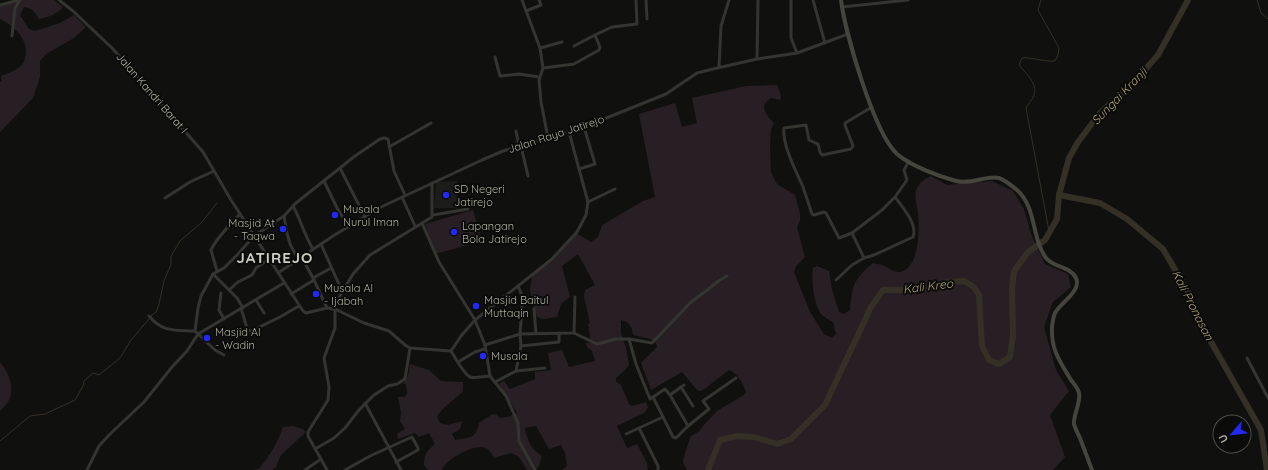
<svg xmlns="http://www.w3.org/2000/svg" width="1268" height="470" font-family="Quicksand,sans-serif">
  <rect width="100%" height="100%" fill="#10100f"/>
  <!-- built -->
  <path fill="#1c1d1b" d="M457,181V208H434L436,182Z"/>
  <!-- green -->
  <g fill="#281f24">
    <path d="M22,0H54L63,7C57,14 49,17 39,19C35,12 32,8 24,7L20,15L29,29L35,31L60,23L74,15L86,27L74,38L46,54L40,61V77L33,98L0,132V82L2,81L1,76C8,73 19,70 23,63C24,63 25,59 25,58C30,41 15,26 0,19V6Z"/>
    <path d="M777,85L781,96L780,100L771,98C758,106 766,115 774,123L771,129L770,145L771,172L777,184L795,195L800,214V221L797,227L805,257L796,266L794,272L810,312L824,334L832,338L836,334L833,322C830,320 825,318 822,315C814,307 811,279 813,268L817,266L829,271L832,290L839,312L844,314L850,310C852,285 854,279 873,263C876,264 879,264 882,265C888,267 892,272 899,272C919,270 920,230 918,215C918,207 913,195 917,188C920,182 925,179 931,176L947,185L992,181L1013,191L1024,209L1031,234L1045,264L1068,274L1071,287L1053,302L1044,327L1056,370L1069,391L1050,415L1065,457L1053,470H687L683,462L685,453L691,436L700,431L703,426L717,411L744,395L746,392C743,383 738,374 729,370L703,390L700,391L697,390L682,372L651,390L641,363L657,347L656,343L650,339L633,335C632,327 630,322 621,320V333L626,348L629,365L627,368L616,378V382L621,385L629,404L632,406L646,402L648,408L644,413L617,426L627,448L637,444L647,463L648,470H562L567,466L565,453L561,445L549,449L536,426L525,428C527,440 531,449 542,456C538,467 541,470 527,470L518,456L511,453L494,458C492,455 490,450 486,448C476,443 445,459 442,470H428L424,465C425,453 426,452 435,444L429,433L419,437L415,433L398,439L397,434L405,429L400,421L401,412L398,397H405L407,393L406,384L403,383C409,379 409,370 410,364L429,370L441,381L463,382V391C455,400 443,406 437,417L440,423L447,425L462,421C461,428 460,431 452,433L455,440C470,437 475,440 479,423L491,415L496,414L500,418L508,417L517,413L499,384L504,381L510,389L535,379V372L551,370L548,353L562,350L569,367L595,361L592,351L587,347L586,343H591L588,324L590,323L584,297L585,290L595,285L578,254L562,266L570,297L561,304L557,317L544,319L537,317L532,304L530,289L532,276L555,258L576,233L591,242L598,237L602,225L643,201L655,197L639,114L675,103L682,127L697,123L692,98L746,86Z"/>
    <path d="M473,210L482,241L435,254L425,224Z"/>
    <path d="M0,362C8,372 14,385 10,398C8,403 3,408 0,411Z"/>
    <path d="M293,426L303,429L306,432L281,455L276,467L272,470H252L259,469C269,456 278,443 283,427Z"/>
  </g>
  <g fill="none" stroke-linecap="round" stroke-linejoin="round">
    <!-- stream -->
    <g stroke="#343025" stroke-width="1">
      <path d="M1041,0L1038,10L1059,48L1058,55L1055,61C1043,62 1033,57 1022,58L1019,65C1025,73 1038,83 1034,95C1033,99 1028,104 1026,108L1049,231"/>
      <path d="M1257,0L1261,13L1268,19"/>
      <path d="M151,316L156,312L159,304L164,281L171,264V256L180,241L201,223L217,203"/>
      <path d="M0,441L30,416L45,414L75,400L83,386L84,381L93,373L99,375L120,358L131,340L149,319"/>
    </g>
    <!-- river -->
    <g stroke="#343025" stroke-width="6">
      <path d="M1059,195L1100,203L1127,219L1163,249L1187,290L1202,326L1261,430L1267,470"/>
      <path d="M708,470L720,440L737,436L754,437L777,444L791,439L825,405L871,307L883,290H920L949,282L964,281L974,287L979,295L982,346L989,360L999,364L1010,357L1013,335L1012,288L1014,271L1028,252L1045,240L1057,219L1059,195L1069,158L1078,142L1100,113L1134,82L1158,55L1188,0"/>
    </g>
    <!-- minor -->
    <g stroke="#343530" stroke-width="3">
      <path d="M59,0L73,11L112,48L203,152L231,200L303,311L306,313L327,308L335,309L364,323L389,331L405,345L410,348L451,351"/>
      <path d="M522,0L540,48L543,68L539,80L541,102L548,138"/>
      <path d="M646,0L647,19"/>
      <path d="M791,0V38L797,53"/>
      <path d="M813,0L825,43"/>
      <path d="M0,5L19,0"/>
      <path d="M842,7L908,0"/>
      <path d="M526,11L541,5L539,0"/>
      <path d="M595,35L612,27L637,24L636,0"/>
      <path d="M12,36L15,8L20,0"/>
      <path d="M540,48L562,42"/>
      <path d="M495,57L500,76L519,74L539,77"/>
      <path d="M757,59L758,0"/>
      <path d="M719,67L721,26L729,0"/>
      <path d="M543,68L574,64L599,50L600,47L595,35L574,46"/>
      <path d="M872,107L845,123V125L853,146L851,149L822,155L820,152L818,144L809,140L806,125L784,128C782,145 796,171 803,187C806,196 809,205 812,214L814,215L824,212L826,213L839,238L852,233L864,258L874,255L913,237C918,224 902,207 895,197L907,180L904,170L909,161"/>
      <path d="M516,131L519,146"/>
      <path d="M521,146L528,176"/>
      <path d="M389,147L431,123"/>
      <path d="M340,168L365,217"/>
      <path d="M579,169L595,164L584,127"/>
      <path d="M324,181L337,208L349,227"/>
      <path d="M402,197L415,226"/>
      <path d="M165,198L190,182L214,171"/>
      <path d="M588,202L615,189"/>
      <path d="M293,206C301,220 304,235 313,249"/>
      <path d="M433,215L468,209"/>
      <path d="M284,216L287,233L290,244L298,259"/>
      <path d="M422,223L439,262L475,320L485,345L490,376L506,396L518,423L519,441L535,470"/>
      <path d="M852,233L882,210L895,197"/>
      <path d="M321,244L342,291"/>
      <path d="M301,256L313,278L327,308"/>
      <path d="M217,271L211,250C217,237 230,225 240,214"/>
      <path d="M278,273L333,236L379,208L482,160L503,151L579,129L666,94L697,73L713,69L757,59L797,53L848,34"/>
      <path d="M213,274L229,290L238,282L252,275L256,268L269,259"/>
      <path d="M313,278L331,268"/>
      <path d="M836,280L852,265L864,258"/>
      <path d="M229,290L237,298L243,308"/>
      <path d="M221,293L219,310L224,319"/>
      <path d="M291,294L314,280"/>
      <path d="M256,300L264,313"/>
      <path d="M241,309C244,316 245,324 248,330L251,331L280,317L299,306"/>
      <path d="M332,309L353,274L370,255L432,217V183"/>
      <path d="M534,309L536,333"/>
      <path d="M149,316C163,333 176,330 195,331L215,350L224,355"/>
      <path d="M195,331L198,308L201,296L213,274L224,268L238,254L254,236L284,216L296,203L355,156L380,139L384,138L388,139L394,171L405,195"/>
      <path d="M574,333L597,344L616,339H629L652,343L690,303L720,280L727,276"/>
      <path d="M629,339L636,364L650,399L665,389L670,395L684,385"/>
      <path d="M485,345L520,334L574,333L575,297"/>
      <path d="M521,346L559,342V333"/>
      <path d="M451,351L461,336L475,320L552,259L577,232L586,215L588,202L569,132"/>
      <path d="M451,351C455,357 463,373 470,377C475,379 484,376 490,376"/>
      <path d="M1247,358L1268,398"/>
      <path d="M458,362L475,352L485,349"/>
      <path d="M516,371L521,346L520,334L522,308L521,293L518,286"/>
      <path d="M495,382L516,371L545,368"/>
      <path d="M681,387L693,406"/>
      <path d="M670,395L688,426"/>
      <path d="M653,397L673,437L676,438L688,426L709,409L703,401L736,378"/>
      <path d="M365,403L401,470"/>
      <path d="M639,428L658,466V470"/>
      <path d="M626,434L663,417"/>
      <path d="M315,449L334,438L345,428L359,410L374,395L388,386L397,384L405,379L410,348"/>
      <path d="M87,470L99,446L109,435L144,402L172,367L187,351L198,334L284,283"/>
      <path d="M305,470L321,459"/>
      <path d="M327,470L308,436V432L328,400L329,387L324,358L335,328V309"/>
      <path d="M345,470L370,456L412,437L418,448V450L396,462"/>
    </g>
    <!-- secondary -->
    <path stroke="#45453e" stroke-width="4" d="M841,0C845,32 874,133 897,154C911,166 938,176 956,181C971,185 987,175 999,178C1005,180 1012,186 1017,190C1037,208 1031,237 1046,258C1054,268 1070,266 1076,278C1082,291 1060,303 1055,313C1053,317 1053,322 1052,326C1051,350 1059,360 1071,380C1074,384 1078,388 1079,393C1081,403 1073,415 1074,424C1075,428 1078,434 1080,438C1084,449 1088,459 1092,470"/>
  </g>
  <!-- markers -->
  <g fill="#2329f4" stroke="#0b0b0a" stroke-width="1.5">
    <circle cx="446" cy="195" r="4"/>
    <circle cx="335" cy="215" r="4"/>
    <circle cx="283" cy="229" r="4"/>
    <circle cx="454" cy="232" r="4"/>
    <circle cx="316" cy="294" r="4"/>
    <circle cx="476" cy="306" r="4"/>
    <circle cx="207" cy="338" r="4"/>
    <circle cx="483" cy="356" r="4"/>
  </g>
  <g text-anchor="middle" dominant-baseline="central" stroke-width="4" stroke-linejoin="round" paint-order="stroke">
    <!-- street labels -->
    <g font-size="11" fill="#b1b2a0" stroke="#0b0b0a">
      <text transform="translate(152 93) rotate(49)">Jalan Kandri Barat I</text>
      <text transform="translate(556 134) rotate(-18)">Jalan Raya Jatirejo</text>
    </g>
    <!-- poi labels -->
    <g font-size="11" fill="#b1b2a0" stroke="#0b0b0a" text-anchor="start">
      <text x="454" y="189">SD Negeri<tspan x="454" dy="13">Jatirejo</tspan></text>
      <text x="343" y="209">Musala<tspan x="343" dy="13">Nurul Iman</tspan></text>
      <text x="275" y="223" text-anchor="end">Masjid At<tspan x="275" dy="13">- Taqwa</tspan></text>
      <text x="462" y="226">Lapangan<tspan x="462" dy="13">Bola Jatirejo</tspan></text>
      <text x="324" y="288">Musala Al<tspan x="324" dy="13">- Ijabah</tspan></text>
      <text x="484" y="300">Masjid Baitul<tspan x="484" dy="13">Muttaqin</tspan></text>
      <text x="215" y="332">Masjid Al<tspan x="215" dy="13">- Wadin</tspan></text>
      <text x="491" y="356">Musala</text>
    </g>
    <!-- water labels -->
    <g font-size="12" font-style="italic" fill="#aea175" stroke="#0b0b0a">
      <text transform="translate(1119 96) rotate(-46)">Sungai Kranji</text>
      <text transform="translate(928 286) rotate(-7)">Kali Kreo</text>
      <text transform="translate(1193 305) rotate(63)">Kali Pronasan</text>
    </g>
    <!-- district labels -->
    <g font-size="15" font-weight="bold" letter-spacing="1" fill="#cdcec1" stroke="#0b0b0a">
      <text x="275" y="257">JATIREJO</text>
    </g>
  </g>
  <!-- north arrow -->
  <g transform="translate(1232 434) rotate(242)"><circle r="19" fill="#0b0b0a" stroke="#4d4e46"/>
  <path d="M0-3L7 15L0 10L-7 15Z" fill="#2329f4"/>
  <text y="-6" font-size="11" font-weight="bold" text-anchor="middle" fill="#b1b2a0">U</text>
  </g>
</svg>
